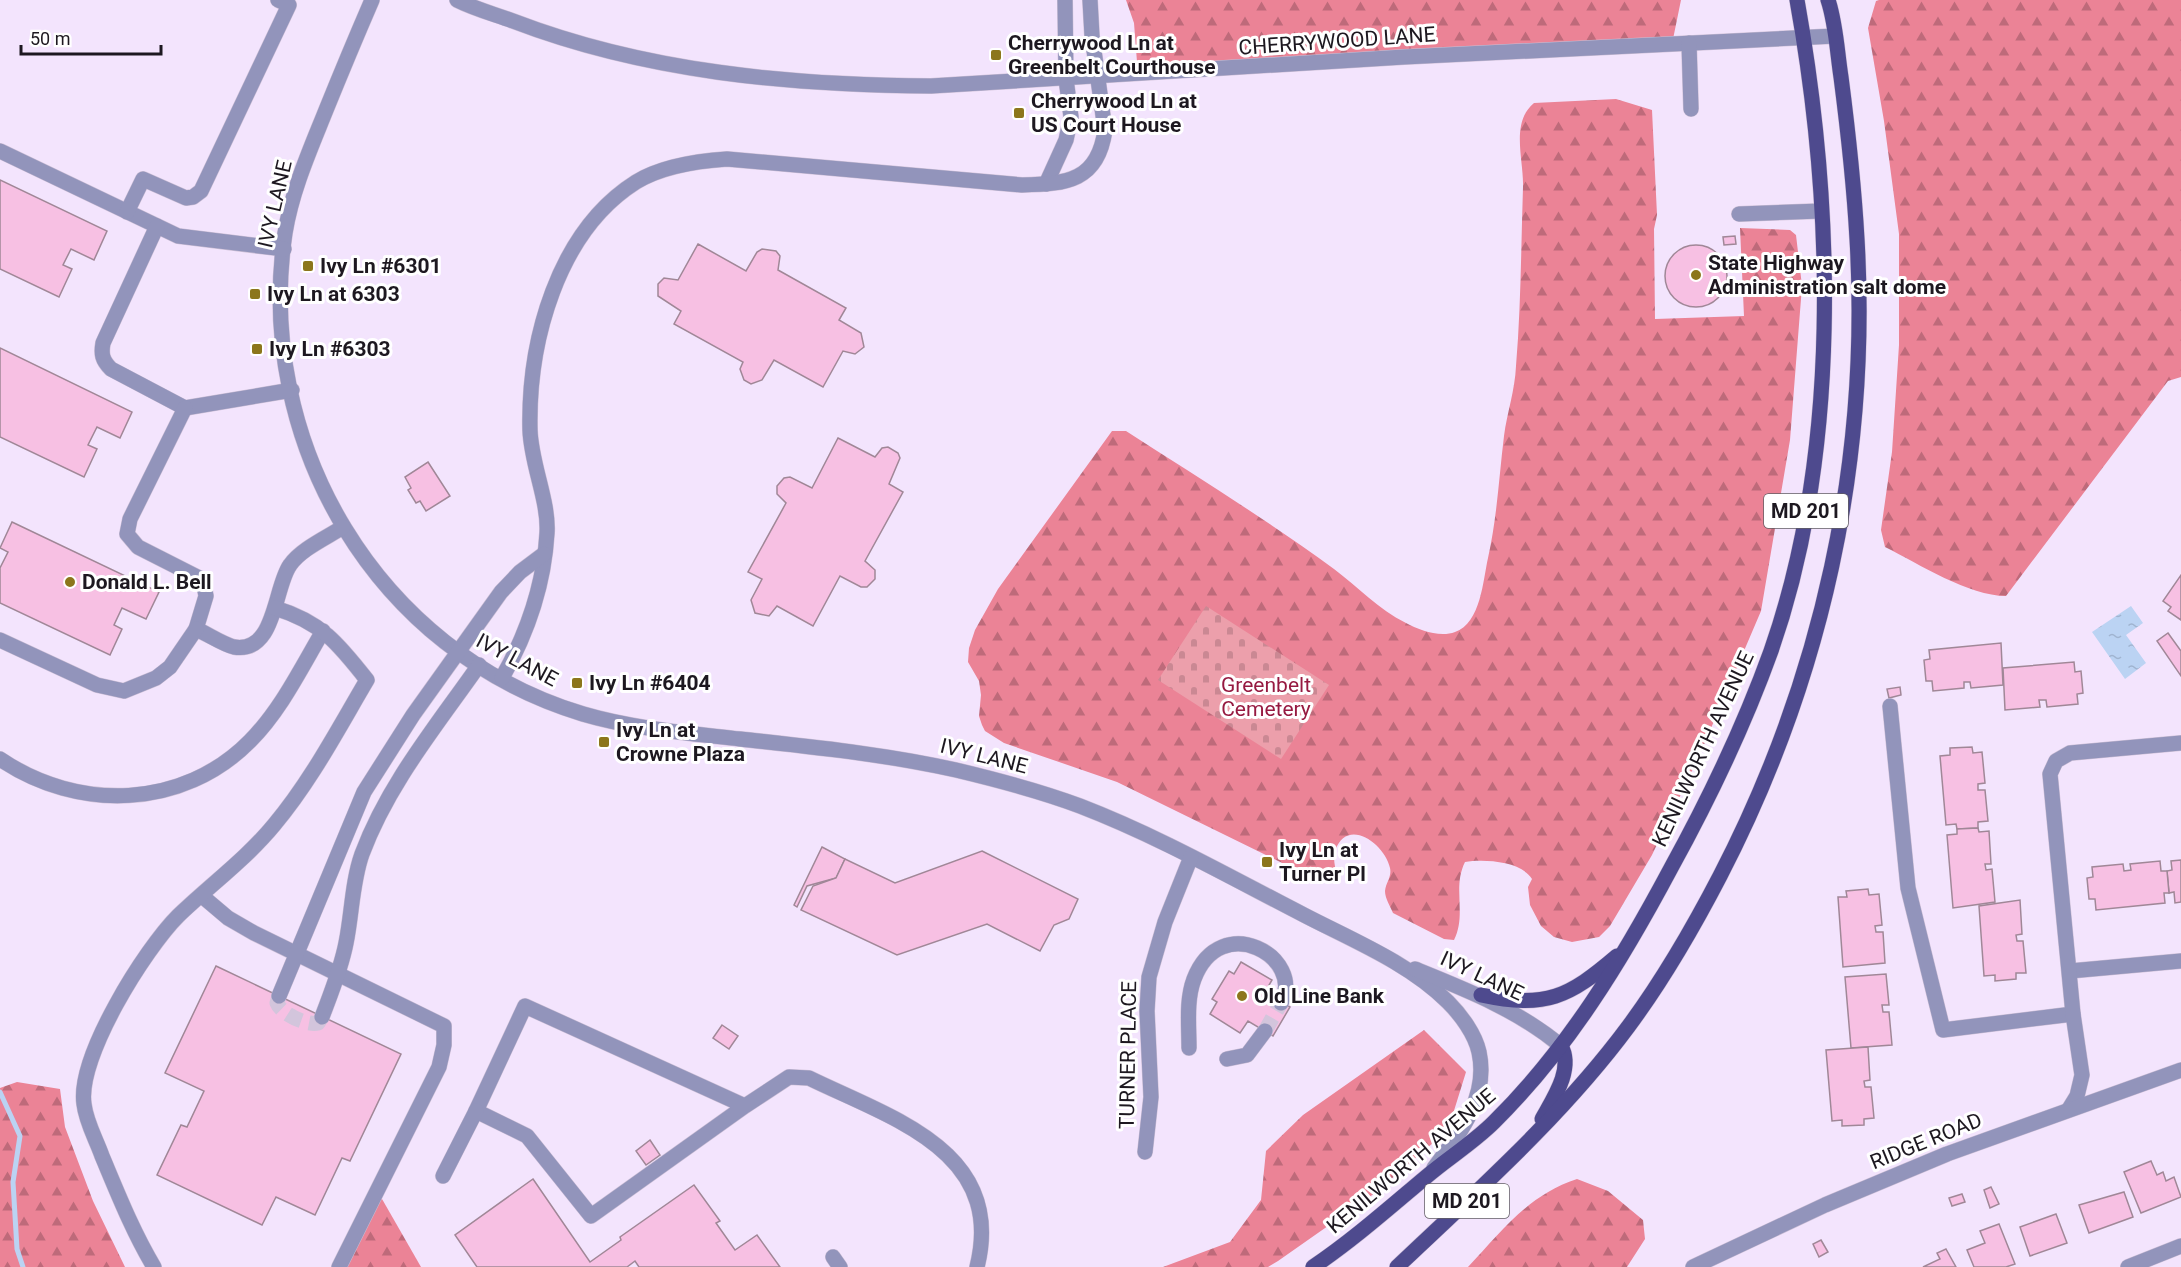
<svg xmlns="http://www.w3.org/2000/svg" width="2181" height="1267" font-family="Roboto,sans-serif">
  <defs>
    <pattern id="forest-firs" width="22" height="20" patternUnits="userSpaceOnUse" patternTransform="scale(1.5)"><rect width="22" height="20" fill="#eb8396"/><path d="M5 1l3.5 6h-7zM16 11l3.5 6h-7z" fill="#be6a7a"/></pattern>
    <pattern id="cemetery-stones" width="16" height="16" patternUnits="userSpaceOnUse" patternTransform="scale(1.5)"><rect width="16" height="16" fill="#ec9fab"/><path d="M2 7V4a2 2 0 0 1 4 0v3zM10 15v-3a2 2 0 0 1 4 0v3z" fill="#ca8893"/></pattern>
    <pattern id="water-ripples" width="26" height="14" patternUnits="userSpaceOnUse" patternTransform="scale(1.5)"><rect width="26" height="14" fill="#bbd3f3"/><path d="M2 4q2-2 4 0t4 0M15 11q2-2 4 0t4 0" fill="none" stroke="#a0b4d0"/></pattern>
  </defs>
  <rect width="100%" height="100%" fill="#f3e4fd"/>
  <!-- forest -->
  <g fill="url(#forest-firs)">
    <path d="M1126,0H1681L1672,44L1138,75L1134,23Z"/>
    <path d="M1879,0H2181V377L2168,381L2006,596C1969,596 1919,564 1885,547L1881,530L1892,452L1899,345V234L1884,121L1868,28L1876,1Z"/>
    <path d="M1616,99L1652,110L1657,215L1654,229L1655,319L1744,316L1740,228L1790,230L1796,235L1802,286L1790,440L1761,611L1700,754L1652,855L1610,926L1599,937L1572,942L1554,937L1541,926L1530,905L1528,887L1532,879C1521,861 1484,859 1465,862C1452,888 1467,914 1454,940L1444,939L1393,913C1390,906 1385,898 1385,891C1386,882 1392,877 1390,868C1385,844 1347,816 1335,851C1332,860 1337,870 1336,879L1331,883L1321,882L1117,782L1004,743L985,731L982,725L979,716L981,695L979,681L968,662L969,648L975,630L998,589L1112,431H1126C1196,476 1267,520 1334,569C1358,587 1378,609 1406,623C1419,630 1440,638 1455,632C1481,623 1483,580 1488,558C1497,518 1499,477 1504,436C1507,413 1515,390 1516,366C1521,307 1521,247 1523,187C1524,160 1510,123 1534,103Z"/>
    <path d="M1424,1030L1466,1072L1448,1130L1375,1193L1278,1261L1268,1267H1163L1230,1242L1261,1200L1266,1151L1303,1115Z"/>
    <path d="M17,1082L60,1089L65,1127L93,1201L125,1267H0V1088Z"/>
    <path d="M1577,1179L1608,1191L1643,1220L1645,1239L1627,1267H1468C1502,1231 1528,1195 1577,1179Z"/>
    <path d="M378,1192L421,1267H339Z"/>
  </g>
  <!-- cemetery -->
  <path fill="url(#cemetery-stones)" d="M1206,606L1329,685L1281,759L1158,680Z"/>
  <!-- water -->
  <path fill="url(#water-ripples)" d="M2131,606L2143,623L2126,635L2146,663L2125,679L2092,632Z"/>
  <g fill="none" stroke-linecap="round" stroke-linejoin="round">
    <!-- stream -->
    <path stroke="#bbd3f3" stroke-width="5" d="M0,1092L20,1136L13,1182L17,1249L23,1267"/>
  </g>
  <!-- building -->
  <g fill="#f7c0e3" stroke="#a08797" stroke-width="1.5">
    <path d="M0,180L107,231L94,260L71,249L63,265L72,269L59,297L0,269Z"/>
    <path d="M1735,236L1736,244L1724,245L1723,237Z"/>
    <path d="M698,244L746,271L757,252L762,249L776,251L780,256L778,270L846,308L839,320L861,333L864,347L855,354L843,351L823,387L774,360L762,380L751,384L744,380L740,369L743,362L674,324L681,311L658,296V284L664,278L678,280Z"/>
    <circle cx="1696" cy="276" r="31"/>
    <path d="M0,348L132,412L120,438L97,427L88,445L97,449L84,477L0,437Z"/>
    <path d="M838,438L875,457L882,448L888,447L898,453L900,458L889,484L903,492L865,561L875,570V579L867,587H861L840,576L813,626L777,606L769,616L755,613L751,600L762,579L748,572L786,503L777,494V486L784,478L790,477L812,488Z"/>
    <path d="M428,462L450,496L426,511L420,501L416,503L408,490L411,488L405,477Z"/>
    <path d="M12,522L159,592L146,619L122,608L114,625L122,629L110,655L0,603V568L8,552L0,548Z"/>
    <path d="M2181,575V620L2168,611L2171,607L2163,601Z"/>
    <path d="M2168,633L2181,651V676L2157,641Z"/>
    <path d="M2001,643L2003,685L1971,688L1970,682H1964V688L1933,691L1932,681H1926L1924,660L1930,659L1929,650Z"/>
    <path d="M2074,662L2075,672L2081,671L2083,693L2077,694L2078,704L2047,707L2046,700H2039L2040,707L2005,710L2003,668Z"/>
    <path d="M1900,687L1901,695L1889,698L1887,689Z"/>
    <path d="M1972,747L1973,753L1982,752L1985,783L1978,784V790H1985L1988,821L1978,822V828L1957,829L1956,824L1946,825L1940,756L1950,755V748Z"/>
    <path d="M1978,828L1979,832L1989,831L1991,864H1985L1986,870L1992,869L1995,902L1953,908L1947,835L1957,834V829Z"/>
    <path d="M822,847L845,859L836,878L807,886L797,907L794,905Z"/>
    <path d="M982,851L1078,899L1069,919L1054,925L1040,951L987,924L897,955L801,910L813,886L836,878L845,859L895,883Z"/>
    <path d="M2181,860V902L2175,903L2174,892L2169,893L2167,871L2172,870L2171,861Z"/>
    <path d="M2160,861L2161,871H2167L2169,893H2164L2165,903L2096,910L2095,899H2089L2087,878L2093,877L2092,867L2123,864L2124,871L2131,870L2130,864Z"/>
    <path d="M1868,889L1869,895L1879,894L1882,925L1875,926L1876,932H1883L1885,963L1843,967L1838,897H1847L1846,891Z"/>
    <path d="M2020,900L2022,934L2016,935L2017,941H2023L2026,973H2016V979L1995,981V975L1984,976L1979,906Z"/>
    <path d="M1241,962L1272,980L1265,992L1290,1007L1273,1036L1248,1021L1240,1033L1210,1014L1217,1002L1212,999L1229,971L1234,974Z"/>
    <path d="M216,966L401,1054L350,1161L342,1158L315,1215L276,1197L262,1225L157,1175L181,1125L187,1127L204,1091L165,1073Z"/>
    <path d="M1886,974L1889,1005H1882L1883,1012H1889L1892,1045L1851,1048L1845,977Z"/>
    <path d="M722,1025L738,1036L729,1049L713,1038Z"/>
    <path d="M1868,1047L1870,1080L1864,1081L1865,1087H1871L1874,1118L1864,1119V1125L1842,1126V1120L1832,1121L1826,1050Z"/>
    <path d="M650,1140L660,1155L646,1165L636,1151Z"/>
    <path d="M2151,1161L2157,1175L2163,1172L2166,1181L2174,1177L2181,1197L2141,1213L2124,1172Z"/>
    <path d="M533,1179L590,1262L621,1240L620,1237L694,1185L720,1221L716,1223L735,1250L757,1235L780,1267H639L635,1261L627,1267H477L455,1235Z"/>
    <path d="M1991,1187L1999,1204L1990,1208L1984,1190Z"/>
    <path d="M2124,1192L2133,1217L2089,1233L2079,1205Z"/>
    <path d="M1962,1194L1965,1202L1952,1206L1949,1198Z"/>
    <path d="M2056,1214L2067,1243L2030,1256L2020,1227Z"/>
    <path d="M1999,1224L2015,1264L2006,1267H1974L1967,1250L1985,1243L1980,1231Z"/>
    <path d="M1821,1240L1828,1252L1819,1257L1813,1244Z"/>
    <path d="M1946,1249L1956,1267H1923L1940,1259L1937,1253Z"/>
  </g>
  <g fill="none" stroke-linecap="round" stroke-linejoin="round">
    <!-- minor-tunnel -->
    <g stroke="#d3c5dc" stroke-width="15" stroke-dasharray="15 8" stroke-linecap="butt">
      <path d="M279,996L277,1003C281,1014 308,1026 318,1023L322,1017"/>
      <path d="M1265,1031L1281,1003"/>
    </g>
    <!-- minor casing -->
    <g stroke="#ccbfd5" stroke-width="16">
      <g id="minor">
        <path d="M372,0C356,37 341,73 326,110C310,150 292,190 285,233C254,443 377,652 583,714C634,729 687,733 740,739C812,747 885,754 956,770C998,780 1040,791 1080,806C1158,836 1230,877 1304,915C1352,940 1409,963 1448,1002C1461,1015 1475,1034 1479,1052C1489,1098 1459,1134 1434,1168"/>
        <path d="M457,0C475,9 494,14 513,21C646,72 789,85 931,86L1404,57L1835,36"/>
        <path d="M1689,43L1691,109"/>
        <path d="M0,151L178,236L284,249"/>
        <path d="M1046,184L1066,140L1071,117L1066,79L1065,0"/>
        <path d="M127,212L143,179L186,198L193,197L201,191L289,5L278,0"/>
        <path d="M1739,214L1821,211"/>
        <path d="M157,226L103,343C101,354 102,360 111,369L185,408L292,390"/>
        <path d="M185,408L130,519L127,534L138,547L203,580L206,596L196,629C208,634 222,644 234,647C276,654 274,587 290,565C301,549 326,538 343,527"/>
        <path d="M0,640L97,685L124,691L156,678L170,667L196,629"/>
        <path d="M502,678C528,632 544,586 547,533C549,501 531,464 530,430C528,342 557,232 636,182C662,166 697,161 727,159L1022,185C1067,184 1098,181 1105,130L1092,36L1090,0"/>
        <path d="M1890,706L1908,888L1943,1030L2073,1014"/>
        <path d="M0,759C78,812 183,809 250,741C281,710 301,668 323,631"/>
        <path d="M202,896L228,918L254,933L444,1026V1045L439,1067L339,1267"/>
        <path d="M1415,969C1467,990 1518,1010 1561,1046"/>
        <path d="M2070,971L2181,961"/>
        <path d="M279,996L364,792L413,715L501,592L520,572L544,554"/>
        <path d="M322,1017C331,993 341,969 346,943C352,914 352,882 362,854C388,784 437,725 479,665"/>
        <path d="M1189,1048C1189,1025 1186,1000 1194,979C1221,909 1306,958 1281,1003"/>
        <path d="M1227,1059L1247,1055L1265,1031"/>
        <path d="M745,1106L591,1216L527,1136L476,1111L525,1006L745,1106L789,1077L809,1078C891,1118 1006,1151 977,1267"/>
        <path d="M2069,1109L2077,1096L2082,1075L2073,1014L2050,774L2056,761L2070,753L2181,743"/>
        <path d="M1145,1152L1151,1097L1147,1011L1149,977L1165,922L1191,857"/>
        <path d="M443,1176L476,1111"/>
        <path d="M833,1257L840,1267"/>
        <path d="M154,1267C133,1232 118,1194 102,1156C96,1139 86,1122 84,1104C77,1057 145,949 178,916C209,886 246,859 274,825C311,781 338,729 367,680C338,643 321,622 275,608"/>
        <path d="M1693,1267L1825,1205L1947,1154L2181,1070"/>
        <path d="M2128,1267L2181,1246"/>
      </g>
    </g>
    <!-- major casing -->
    <g stroke="#ccbfd5" stroke-width="16">
      <g id="major">
        <path d="M1481,995C1546,1009 1569,997 1617,956"/>
        <path d="M1542,1119C1553,1099 1574,1069 1561,1046"/>
        <path d="M1313,1267C1353,1240 1389,1208 1426,1177C1448,1158 1473,1143 1494,1122C1568,1049 1622,960 1671,868C1709,799 1744,726 1771,651C1841,451 1834,207 1797,0"/>
        <path d="M1397,1267C1477,1191 1562,1116 1628,1027C1663,980 1693,928 1720,876C1822,679 1870,461 1857,239C1854,185 1848,131 1841,77C1837,51 1836,24 1828,0"/>
      </g>
    </g>
    <!-- minor -->
    <use href="#minor" stroke="#9294bb" stroke-width="15"/>
    <!-- major -->
    <use href="#major" stroke="#4e4a8e" stroke-width="15"/>
  </g>
  <!-- markers -->
  <g fill="#8c761b" stroke="#fff" stroke-width="2">
    <rect x="990" y="49" width="12" height="12" rx="3"/>
    <rect x="1013" y="107" width="12" height="12" rx="3"/>
    <rect x="302" y="260" width="12" height="12" rx="3"/>
    <circle cx="1696" cy="275" r="6"/>
    <rect x="249" y="288" width="12" height="12" rx="3"/>
    <rect x="251" y="343" width="12" height="12" rx="3"/>
    <circle cx="70" cy="582" r="6"/>
    <rect x="571" y="677" width="12" height="12" rx="3"/>
    <rect x="598" y="736" width="12" height="12" rx="3"/>
    <rect x="1261" y="856" width="12" height="12" rx="3"/>
    <circle cx="1242" cy="996" r="6"/>
  </g>
  <g text-anchor="middle" dominant-baseline="central" stroke-width="6" stroke-linejoin="round" paint-order="stroke">
    <!-- shield labels -->
    <g fill="#fff" stroke="#615d63" stroke-width="1.5">
      <rect x="1764" y="494" width="84" height="34" rx="4.5"/>
      <rect x="1425" y="1184" width="84" height="34" rx="4.5"/>
    </g>
    <g font-size="20" font-weight="bold" fill="#1d1820">
      <text x="1806" y="511">MD 201</text>
      <text x="1467" y="1201">MD 201</text>
    </g>
    <!-- street labels -->
    <g font-size="21" fill="#1d1820" stroke="#fff">
      <text transform="translate(1337 41) rotate(-4)">CHERRYWOOD LANE</text>
      <text transform="translate(275 204) rotate(-77)">IVY LANE</text>
      <text transform="translate(517 660) rotate(28)">IVY LANE</text>
      <text transform="translate(1703 749) rotate(-65)">KENILWORTH AVENUE</text>
      <text transform="translate(984 756) rotate(14)">IVY LANE</text>
      <text transform="translate(1482 976) rotate(25)">IVY LANE</text>
      <text transform="translate(1128 1055) rotate(-89)">TURNER PLACE</text>
      <text transform="translate(1926 1141) rotate(-22)">RIDGE ROAD</text>
      <text transform="translate(1411 1161) rotate(-40)">KENILWORTH AVENUE</text>
    </g>
    <!-- poi labels -->
    <g font-size="21" font-weight="bold" fill="#1d1820" stroke="#fff" text-anchor="start">
      <text x="1008" y="43">Cherrywood Ln at<tspan x="1008" dy="24">Greenbelt Courthouse</tspan></text>
      <text x="1031" y="101">Cherrywood Ln at<tspan x="1031" dy="24">US Court House</tspan></text>
      <text x="1708" y="263">State Highway<tspan x="1708" dy="24">Administration salt dome</tspan></text>
      <text x="320" y="266">Ivy Ln #6301</text>
      <text x="267" y="294">Ivy Ln at 6303</text>
      <text x="269" y="349">Ivy Ln #6303</text>
      <text x="82" y="582">Donald L. Bell</text>
      <text x="589" y="683">Ivy Ln #6404</text>
      <text x="616" y="730">Ivy Ln at<tspan x="616" dy="24">Crowne Plaza</tspan></text>
      <text x="1279" y="850">Ivy Ln at<tspan x="1279" dy="24">Turner Pl</tspan></text>
      <text x="1254" y="996">Old Line Bank</text>
    </g>
    <!-- park labels -->
    <g font-size="21" fill="#961a41" stroke="#fff">
      <text x="1266" y="685">Greenbelt<tspan x="1266" dy="24">Cemetery</tspan></text>
    </g>
  </g>
  <!-- scale -->
  <path d="M21 45v9h140v-9" fill="none" stroke="#1d1820" stroke-width="3"/>
  <text x="30" y="45" font-size="18" fill="#1d1820" stroke="#ffffff" stroke-width="4.5" paint-order="stroke">50 m</text>
</svg>
